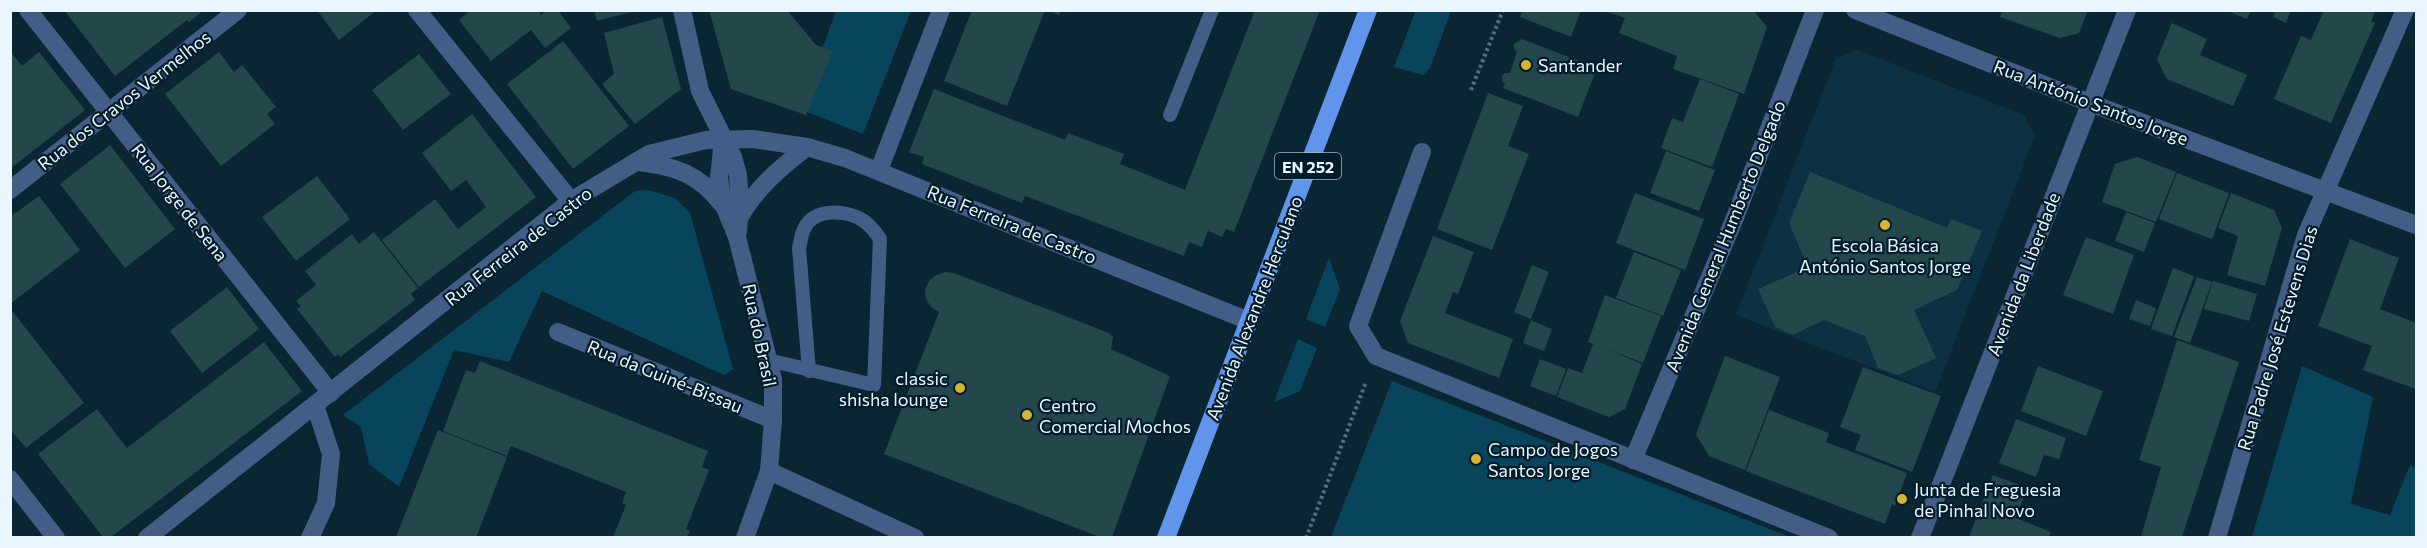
<svg xmlns="http://www.w3.org/2000/svg" width="2427" height="548" font-family="Commissioner,sans-serif">
  <rect width="100%" height="100%" fill="#0a2633"/>
  <!-- built -->
  <path fill="#0c3142" d="M1857,50L2024,115L2035,136L1935,392L1736,315L1836,58Z"/>
  <!-- green -->
  <g fill="#09445d">
    <path d="M1416,10L1451,11L1430,68L1423,75L1394,67Z"/>
    <path d="M836,11H911L863,134L800,109Z"/>
    <path d="M648,190L675,198L690,213L733,369L724,375L542,291L509,362L454,350L399,487L369,464L361,427L343,415L635,191Z"/>
    <path d="M1329,258L1340,289L1325,327L1306,319Z"/>
    <path d="M1298,339L1317,348L1300,391L1274,402Z"/>
    <path d="M2302,366L2373,397L2351,504L2390,515L2410,465L2416,468V537H2252Z"/>
    <path d="M1392,381L1790,537H1331Z"/>
  </g>
  <!-- building -->
  <g fill="#24474b">
    <path d="M64,10H204L189,22L187,20L115,76Z"/>
    <path d="M317,10H377L339,40Z"/>
    <path d="M471,10H538L541,15L547,10H558L571,28L545,48L531,30L491,61L459,20Z"/>
    <path d="M594,10H635V11L597,21Z"/>
    <path d="M709,10H787L816,45L833,51L806,115L731,89Z"/>
    <path d="M972,10H1045L1007,106L944,81Z"/>
    <path d="M1047,10H1061L1059,15Z"/>
    <path d="M1255,10H1320L1234,232L1226,229L1222,237L1208,231L1202,247L1189,242L1184,256L1025,196L1022,203L922,164L924,157L909,152L934,89L1065,140L1068,133L1124,154L1120,164L1185,190Z"/>
    <path d="M1522,10H1581L1571,37L1520,17Z"/>
    <path d="M1753,10L1767,27L1744,94L1673,69L1677,56L1619,33L1625,18L1605,11Z"/>
    <path d="M2002,10H2088L2079,33L2060,38L2000,17Z"/>
    <path d="M2225,10H2251L2247,19Z"/>
    <path d="M2276,10H2291L2286,23L2273,17Z"/>
    <path d="M2324,10H2376L2371,21L2375,23L2331,123L2274,99L2301,36L2311,40Z"/>
    <path d="M662,17L681,89L635,124L602,84L614,74L604,33Z"/>
    <path d="M2172,23L2207,39L2200,55L2247,75L2233,106L2167,79L2157,59Z"/>
    <path d="M1522,39L1597,68L1578,117L1503,88L1505,84L1502,81V76L1505,73H1510L1517,52L1514,49V44Z"/>
    <path d="M563,41L629,126L573,169L507,84Z"/>
    <path d="M10,51L22,66L39,52L85,110L10,169Z"/>
    <path d="M219,52L234,72L242,65L276,107L267,114L275,124L221,166L165,94Z"/>
    <path d="M419,54L451,94L403,130L372,90Z"/>
    <path d="M1700,79L1739,94L1712,167L1661,148L1672,118L1683,122Z"/>
    <path d="M1488,93L1523,106L1508,146L1529,154L1492,250L1437,229Z"/>
    <path d="M472,114L536,197L419,287L382,240L435,199L458,229L486,207L466,180L451,191L422,153Z"/>
    <path d="M110,145L175,229L125,268L60,184Z"/>
    <path d="M1666,151L1715,170L1699,211L1650,193Z"/>
    <path d="M2137,157L2176,172L2156,222L2102,202L2115,164Z"/>
    <path d="M1810,172L1947,228L1951,219L1982,231L1957,290L1914,310L1936,358L1898,375L1878,368L1865,336L1824,320L1793,335L1775,327L1758,289L1808,267L1789,223Z"/>
    <path d="M2177,173L2229,193L2212,239L2159,219Z"/>
    <path d="M317,176L350,219L296,261L262,217Z"/>
    <path d="M1635,193L1704,219L1685,270L1616,243Z"/>
    <path d="M2231,193L2274,210L2282,228L2265,286L2227,275L2238,236L2218,228Z"/>
    <path d="M39,196L80,250L10,304V217Z"/>
    <path d="M2126,212L2155,223L2144,252L2115,241Z"/>
    <path d="M374,232L418,288L411,294L415,300L340,357L338,354L335,357L297,309L301,306L296,301L316,285L305,271L352,234L359,244Z"/>
    <path d="M1433,236L1474,252L1458,294L1453,292L1445,313L1513,339L1499,378L1408,343L1400,321Z"/>
    <path d="M2086,237L2134,255L2113,314L2063,295Z"/>
    <path d="M2350,239L2399,258L2380,309L2416,323V389L2363,370L2372,346L2318,326Z"/>
    <path d="M1634,252L1681,270L1663,316L1616,298Z"/>
    <path d="M1532,265L1549,272L1531,319L1514,312Z"/>
    <path d="M2173,268L2194,276L2172,336L2151,329Z"/>
    <path d="M945,272L954,273L1109,333L1113,337L1111,349L1170,376L1112,537H1100L884,454L939,312L931,307L926,299L925,290L929,281L936,275Z"/>
    <path d="M2197,277L2212,282L2190,343L2174,337Z"/>
    <path d="M2213,281L2257,294L2249,321L2204,309Z"/>
    <path d="M227,287L259,329L202,373L170,331Z"/>
    <path d="M1605,295L1661,316L1643,363L1602,347L1642,364L1625,409L1609,417L1557,397L1568,368L1582,373L1593,344L1588,342Z"/>
    <path d="M2136,300L2156,308L2150,326L2129,319Z"/>
    <path d="M10,308L84,403L26,448L10,429Z"/>
    <path d="M1531,320L1552,329L1544,351L1523,343Z"/>
    <path d="M2177,340L2239,362L2182,537H2141L2161,467L2139,460Z"/>
    <path d="M264,342L302,391L111,537H103L38,454L97,409L127,448Z"/>
    <path d="M1725,356L1780,377L1745,470L1709,456L1696,434Z"/>
    <path d="M1540,359L1566,369L1556,396L1530,386Z"/>
    <path d="M480,361L708,451L702,467L709,470L686,529L690,531L687,537H613L626,505L622,503L626,492L511,446L507,456L443,431L466,370L475,373Z"/>
    <path d="M2038,366L2103,391L2086,436L2021,411Z"/>
    <path d="M1863,367L1941,396L1912,472L1855,450L1861,435L1840,427Z"/>
    <path d="M1769,410L1829,433L1826,442L1907,473L1895,506L1892,504L1885,524L1746,471Z"/>
    <path d="M2016,419L2066,438L2059,459L2044,455L2036,477L1999,463Z"/>
    <path d="M438,430L507,457L478,533L476,537H396Z"/>
    <path d="M1993,475L2027,488L2016,518L2051,532L2049,537H1969Z"/>
  </g>
  <g fill="none" stroke-linecap="round" stroke-linejoin="round">
    <!-- path -->
    <g stroke="#566d78" stroke-width="4" stroke-dasharray="3 3" stroke-linecap="butt">
      <path d="M1471,90L1503,10"/>
      <path d="M1306,538L1366,382"/>
    </g>
    <!-- lane -->
    <g stroke="#435d87" stroke-width="14">
      <path d="M1170,115L1212,10"/>
      <path d="M768,360L874,385L880,239C876,233 871,226 864,221C848,210 814,207 804,229C801,234 801,242 799,248L809,371"/>
    </g>
    <!-- street -->
    <g stroke="#435d87" stroke-width="18">
      <path d="M28,10L331,393"/>
      <path d="M417,10L571,201"/>
      <path d="M682,10L700,91L733,157L738,175L740,203L738,232"/>
      <path d="M1855,10L2090,103L2416,225"/>
      <path d="M723,140L719,178L723,203L737,237L773,379V420L769,471L745,538"/>
      <path d="M1422,152L1358,326L1376,356L1829,538"/>
      <path d="M638,162C675,166 699,174 722,204"/>
      <path d="M879,170L941,10"/>
      <path d="M10,190L238,10"/>
      <path d="M739,218C756,188 780,168 807,147"/>
      <path d="M558,332L773,420"/>
      <path d="M1633,460L1734,220L1815,10"/>
      <path d="M769,471L915,538"/>
      <path d="M10,479L56,538"/>
      <path d="M147,538L571,201L649,154L706,140L753,139L807,147L845,158L1249,321"/>
      <path d="M310,538L326,503L331,454L315,405"/>
      <path d="M1920,538L2127,10"/>
      <path d="M2217,538L2306,235L2405,10"/>
    </g>
    <!-- primary -->
    <path stroke="#6195ec" stroke-width="18" d="M1166,538L1368,10"/>
  </g>
  <!-- markers -->
  <g fill="#d5b534" stroke="#021c29" stroke-width="2">
    <circle cx="1526" cy="65" r="6"/>
    <circle cx="1885" cy="225" r="6"/>
    <circle cx="960" cy="388" r="6"/>
    <circle cx="1027" cy="415" r="6"/>
    <circle cx="1476" cy="459" r="6"/>
    <circle cx="1902" cy="499" r="6"/>
  </g>
  <g text-anchor="middle" dominant-baseline="central" stroke-width="4.5" stroke-linejoin="round" paint-order="stroke">
    <!-- shield labels -->
    <rect fill="#021c29" stroke="#a4b5bd" stroke-width="1.5" x="1275" y="153" width="66" height="26" rx="4.5"/>
    <g font-size="16" font-weight="bold" fill="#e9f6fd">
      <text x="1308" y="166">EN 252</text>
    </g>
    <!-- poi labels -->
    <g font-size="18" fill="#e9f6fd" stroke="#021c29" text-anchor="start">
      <text x="1538" y="65">Santander</text>
      <text x="1885" y="245" text-anchor="middle">Escola Básica<tspan x="1885" dy="21">António Santos Jorge</tspan></text>
      <text x="948" y="378" text-anchor="end">classic<tspan x="948" dy="21">shisha lounge</tspan></text>
      <text x="1039" y="405">Centro<tspan x="1039" dy="21">Comercial Mochos</tspan></text>
      <text x="1488" y="449">Campo de Jogos<tspan x="1488" dy="21">Santos Jorge</tspan></text>
      <text x="1914" y="489">Junta de Freguesia<tspan x="1914" dy="21">de Pinhal Novo</tspan></text>
    </g>
    <!-- street labels -->
    <g font-size="18" fill="#e9f6fd" stroke="#021c29">
      <text transform="translate(124 100) rotate(-38)">Rua dos Cravos Vermelhos</text>
      <text transform="translate(2091 102) rotate(21)">Rua António Santos Jorge</text>
      <text transform="translate(180 202) rotate(52)">Rua Jorge de Sena</text>
      <text transform="translate(1012 224) rotate(22)">Rua Ferreira de Castro</text>
      <text transform="translate(1725 236) rotate(-68)">Avenida General Humberto Delgado</text>
      <text transform="translate(518 246) rotate(-38)">Rua Ferreira de Castro</text>
      <text transform="translate(2023 274) rotate(-69)">Avenida da Liberdade</text>
      <text transform="translate(1254 308) rotate(-69)">Avenida Alexandre Herculano</text>
      <text transform="translate(760 335) rotate(78)">Rua do Brasil</text>
      <text transform="translate(2277 338) rotate(-73)">Rua Padre José Estevens Dias</text>
      <text transform="translate(665 376) rotate(22)">Rua da Guiné-Bissau</text>
    </g>
  </g>
  <!-- border -->
  <rect width="2427" height="548" fill="none" stroke="#e9f6fd" stroke-width="24"/>
</svg>
